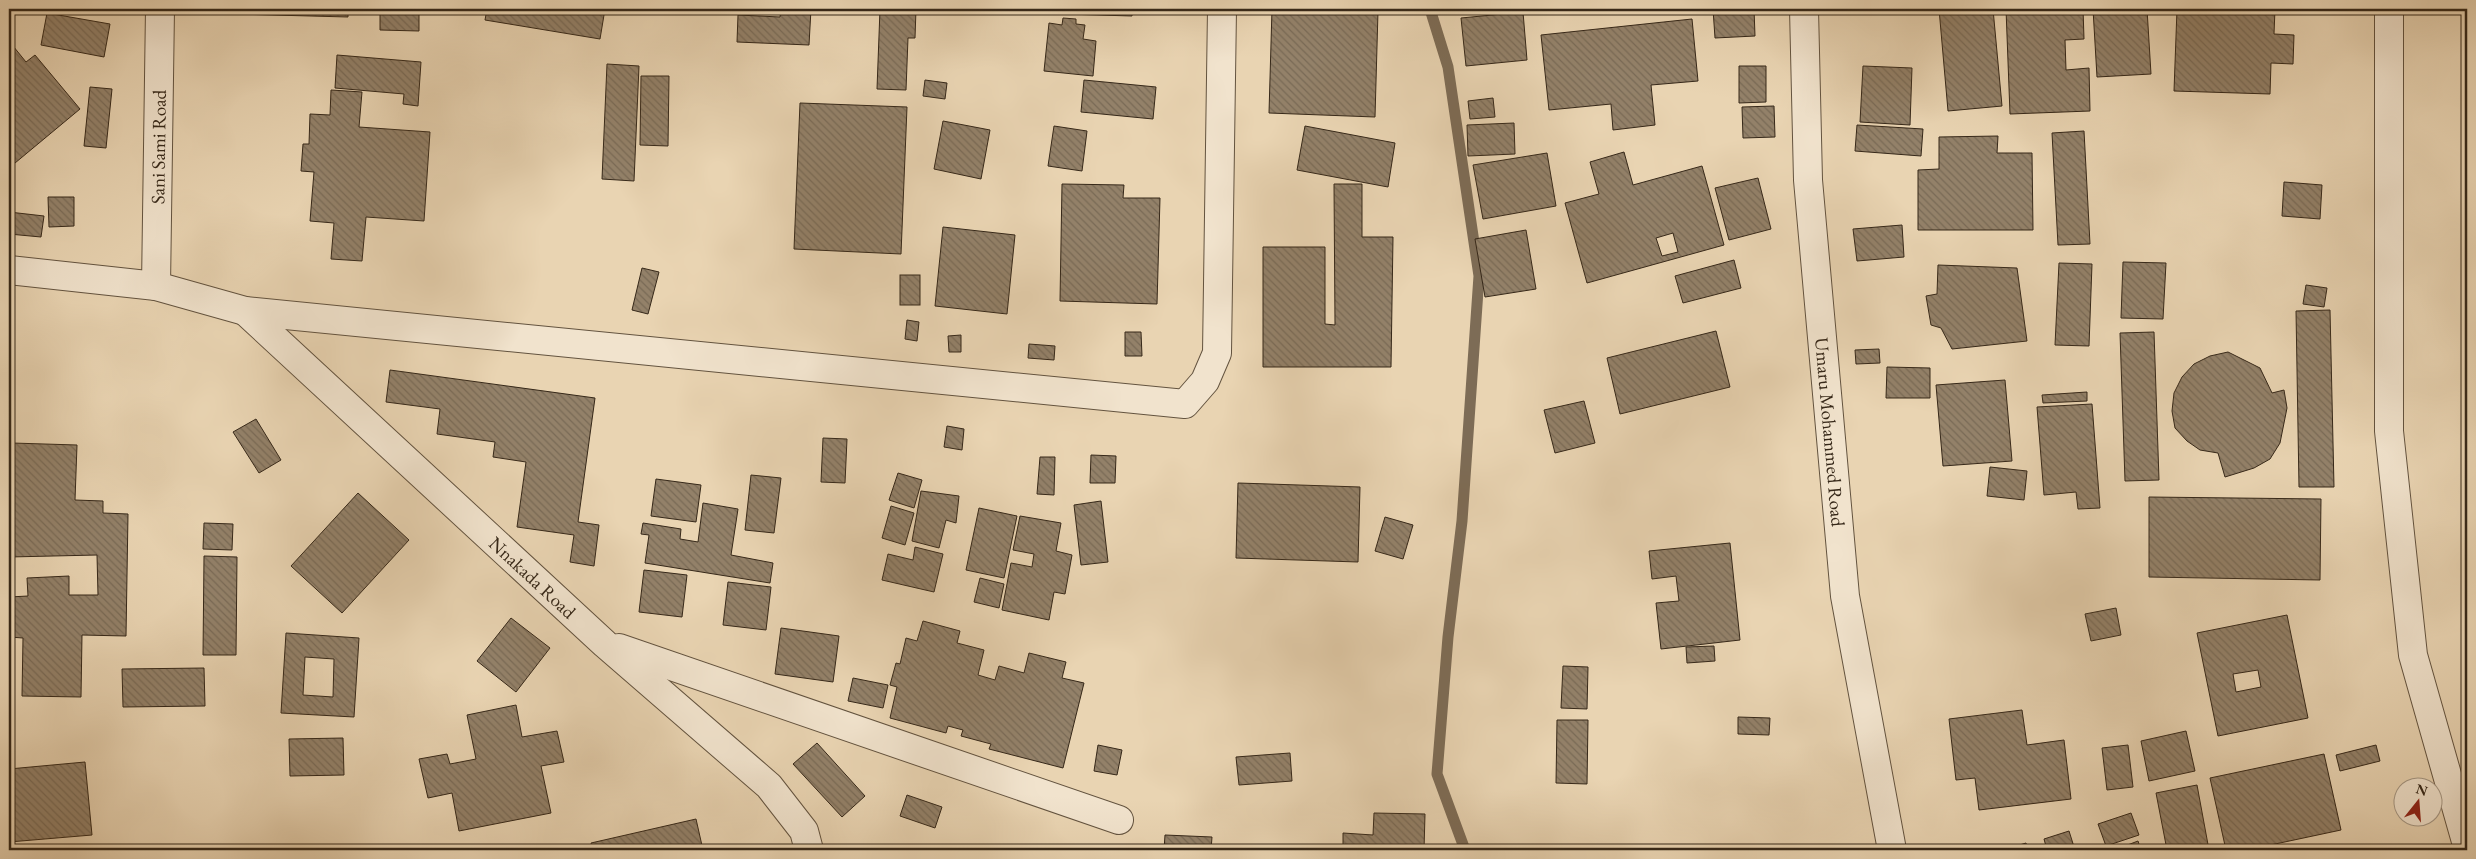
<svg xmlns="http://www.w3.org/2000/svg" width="2476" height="859" font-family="'EB Garamond',serif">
  <defs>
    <pattern id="building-back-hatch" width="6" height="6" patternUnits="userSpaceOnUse" patternTransform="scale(1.25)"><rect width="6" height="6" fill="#938169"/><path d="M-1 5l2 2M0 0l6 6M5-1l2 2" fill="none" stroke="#796a56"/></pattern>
  </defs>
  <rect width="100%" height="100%" fill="#e9d4b2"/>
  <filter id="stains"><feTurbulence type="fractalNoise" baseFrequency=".004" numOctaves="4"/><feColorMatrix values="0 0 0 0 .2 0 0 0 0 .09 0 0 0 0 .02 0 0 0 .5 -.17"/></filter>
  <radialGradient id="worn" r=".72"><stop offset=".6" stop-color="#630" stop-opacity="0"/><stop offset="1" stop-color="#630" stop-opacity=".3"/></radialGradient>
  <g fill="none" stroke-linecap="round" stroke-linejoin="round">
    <!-- stream -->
    <path stroke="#7d6c56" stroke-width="11" d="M1430,9L1448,67L1479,276L1462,521L1448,637L1437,774L1465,850"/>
  </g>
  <!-- building -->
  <g fill="url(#building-back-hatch)" stroke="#362819" fill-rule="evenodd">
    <path d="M235,9H348V17L235,14Z"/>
    <path d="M380,9H419V31L380,30Z"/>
    <path d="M487,9H605L600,39L485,20Z"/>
    <path d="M781,9H811L809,45L737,42L738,15L780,17Z"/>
    <path d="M880,9H916L915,38H908L906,90L877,89Z"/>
    <path d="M1031,9H1132V16L1031,13Z"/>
    <path d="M1272,9H1343L1378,11L1375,117L1269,113Z"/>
    <path d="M1713,9H1754L1755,36L1715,38Z"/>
    <path d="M1939,9H1993L2002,106L1948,111Z"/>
    <path d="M2006,9H2083L2084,39L2065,40L2066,70L2089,68L2090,111L2010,114Z"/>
    <path d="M2093,9H2147L2151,74L2097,77Z"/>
    <path d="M2177,9H2275L2274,34L2294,35L2293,64L2271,63L2270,94L2174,91Z"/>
    <path d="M1523,12L1527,60L1466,66L1461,18Z"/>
    <path d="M47,13L110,24L104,57L41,45Z"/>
    <path d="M1063,18L1076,19V24L1085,25L1083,39L1096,41L1093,76L1044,71L1049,23L1062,25Z"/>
    <path d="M1692,19L1698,81L1651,85L1655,125L1613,130L1611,104L1549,110L1541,35Z"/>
    <path d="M9,41L26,62L35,55L80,109L9,168Z"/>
    <path d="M337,55L421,62L418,106L403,104L404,94L335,88Z"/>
    <path d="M607,64L639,66L634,181L602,179Z"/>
    <path d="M1739,66H1766V102L1739,103Z"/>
    <path d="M1863,66L1912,68L1910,125L1860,122Z"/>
    <path d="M641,76H669L668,146L640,145Z"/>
    <path d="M925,80L947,83L945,99L923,96Z"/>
    <path d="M1084,80L1156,87L1153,119L1081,112Z"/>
    <path d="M90,87L112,89L106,148L84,146Z"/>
    <path d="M331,90L362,92L359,127L430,132L424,221L366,217L362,261L331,259L334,223L310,221L314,172L301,171L303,144H309L310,114L330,115Z"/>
    <path d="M1493,98L1495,117L1470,119L1468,101Z"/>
    <path d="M800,103L907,107L901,254L794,249Z"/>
    <path d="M1774,106L1775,137L1743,138L1742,107Z"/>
    <path d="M943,121L990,130L981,179L934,169Z"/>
    <path d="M1514,123L1515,154L1468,156L1467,125Z"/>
    <path d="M1857,125L1923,129L1921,156L1855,151Z"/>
    <path d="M1054,126L1087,131L1082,171L1048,166Z"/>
    <path d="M1305,126L1395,143L1388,187L1297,170Z"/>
    <path d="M2084,131L2090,244L2058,245L2052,133Z"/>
    <path d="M1998,136L1997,153H2032L2033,230H1918V170L1939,169V137Z"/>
    <path d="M1624,152L1633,185L1702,166L1724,245L1587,283L1565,203L1599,194L1590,162ZM1673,233L1678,252L1662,256L1656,238Z"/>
    <path d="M1547,153L1556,206L1483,219L1473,165Z"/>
    <path d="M1758,178L1771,229L1729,240L1715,188Z"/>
    <path d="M2284,182L2322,185L2320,219L2282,216Z"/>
    <path d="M1062,184L1124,185L1123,198H1160L1157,304L1060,301Z"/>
    <path d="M1334,184H1362V237H1393L1391,367H1263V247H1325V324L1335,325Z"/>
    <path d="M48,197H74V226L49,227Z"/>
    <path d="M9,212L44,216L41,237L9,234Z"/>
    <path d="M1902,225L1904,257L1857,261L1853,229Z"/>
    <path d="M943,227L1015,235L1007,314L935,306Z"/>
    <path d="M1526,230L1536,289L1485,297L1475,239Z"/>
    <path d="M1734,260L1741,288L1683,303L1675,276Z"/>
    <path d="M2123,262L2166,263L2163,319L2121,318Z"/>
    <path d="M2059,263L2092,264L2089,346L2055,345Z"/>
    <path d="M1938,265L2017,268L2027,341L1952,349L1941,328L1931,325L1926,296L1937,294Z"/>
    <path d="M642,268L659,272L648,314L632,310Z"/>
    <rect x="900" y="275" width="20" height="30"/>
    <path d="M2306,285L2327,288L2324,307L2303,304Z"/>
    <path d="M2330,310L2334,487H2299L2296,311Z"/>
    <path d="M907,320L919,322L917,341L905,339Z"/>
    <path d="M1716,331L1730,387L1620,414L1607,358Z"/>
    <path d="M1125,332H1141L1142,356H1125Z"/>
    <path d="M2154,332L2159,480L2125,481L2120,333Z"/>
    <path d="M961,335V352H949L948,336Z"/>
    <path d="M1029,344L1055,346L1054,360L1028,358Z"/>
    <path d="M1879,349L1880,363L1856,364L1855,350Z"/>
    <path d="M2228,352L2260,368L2272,393L2284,390L2287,408L2280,443L2270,459L2254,468L2225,477L2218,453L2200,450L2187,441L2175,428L2172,411L2174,393L2182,377L2194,364L2210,356Z"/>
    <path d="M1887,367L1930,368V398H1886Z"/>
    <path d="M390,370L595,398L578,522L599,525L594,566L570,562L574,535L517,527L526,462L493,457L495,442L437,434L440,409L386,402Z"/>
    <path d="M2005,380L2012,461L1943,466L1936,385Z"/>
    <path d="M2087,392V401L2043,403L2042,395Z"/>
    <path d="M1584,401L1595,443L1555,453L1544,410Z"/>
    <path d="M2092,404L2100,508L2078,509L2076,492L2044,495L2037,407Z"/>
    <path d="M256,419L281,460L259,473L233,432Z"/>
    <path d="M947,426L964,429L962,450L944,447Z"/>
    <path d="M823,438L847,439L845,483L821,482Z"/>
    <path d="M12,443L77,445L75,500L103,501V513L128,514L126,636L82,635L81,697L22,696L23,638L9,637V597L28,596L27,578L69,576V595H98L97,555L9,557Z"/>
    <path d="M1091,455L1116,456L1115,483H1090Z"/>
    <path d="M1040,457H1055L1054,495L1037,494Z"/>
    <path d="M1990,467L2027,471L2024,500L1987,496Z"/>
    <path d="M898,473L922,480L914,508L889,500Z"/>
    <path d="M751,475L781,478L774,533L745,530Z"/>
    <path d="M656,479L701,485L696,522L651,516Z"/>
    <path d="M1238,483L1360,487L1358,562L1236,558Z"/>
    <path d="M921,491L959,496L956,523L946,520L939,548L912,541Z"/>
    <path d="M358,493L409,540L342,613L291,566Z"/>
    <path d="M2149,497L2321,499L2320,580L2149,577Z"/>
    <path d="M1101,501L1108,562L1081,565L1074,505Z"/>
    <path d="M703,503L738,509L731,555L773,563L770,583L645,563L649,535L641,534L643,523L681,529L680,539L698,542Z"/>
    <path d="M891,506L914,513L905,545L882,538Z"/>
    <path d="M979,508L1017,516L1004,578L966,570Z"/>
    <path d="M1020,516L1061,523L1056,551L1072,555L1065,594L1054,592L1049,620L1002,610L1011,563L1032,567L1034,554L1013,550Z"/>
    <path d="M1385,517L1413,525L1403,559L1375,551Z"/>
    <path d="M204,523L233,524L232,550L203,549Z"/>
    <path d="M1730,543L1740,640L1661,649L1656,603L1679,601L1676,576L1652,579L1649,551Z"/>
    <path d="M915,547L943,554L934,592L882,580L888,554L913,560Z"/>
    <path d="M204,556L237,557L236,655H203Z"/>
    <path d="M644,570L687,575L682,617L639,612Z"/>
    <path d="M980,578L1004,584L999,608L974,602Z"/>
    <path d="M728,582L771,587L766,630L723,625Z"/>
    <path d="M2116,608L2121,635L2091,641L2085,614Z"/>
    <path d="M2287,615L2308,718L2218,736L2197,633ZM2258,670L2261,687L2236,692L2233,674Z"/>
    <path d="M511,618L550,648L516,692L477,661Z"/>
    <path d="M923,621L960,631L957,643L984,650L978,675L995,680L999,666L1024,673L1029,653L1066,662L1062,678L1084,683L1063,768L989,749L991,744L961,736L963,730L948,726L946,733L890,718L897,687L890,685L896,663L900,664L906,638L917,641Z"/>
    <path d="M781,628L839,636L833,682L775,674Z"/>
    <path d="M286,633L359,638L354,717L281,713ZM305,657L334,659L333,697L303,695Z"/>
    <path d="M1714,646L1715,661L1687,663L1686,647Z"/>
    <path d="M1563,666L1588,667L1587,709L1561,708Z"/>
    <path d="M204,668L205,706L123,707L122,669Z"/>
    <path d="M853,678L888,685L883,708L848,701Z"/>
    <path d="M516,705L522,737L557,731L564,762L541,766L551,813L459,831L452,793L428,798L419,759L447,754L450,764L476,759L467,715Z"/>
    <path d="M2022,710L2027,745L2064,740L2071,799L1979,810L1975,778L1956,780L1949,719Z"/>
    <path d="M1738,717L1770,718L1769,735L1738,734Z"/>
    <path d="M1557,720H1588L1587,784L1556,783Z"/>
    <path d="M2186,731L2195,771L2149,781L2141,741Z"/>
    <path d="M343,738L344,775L290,776L289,739Z"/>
    <path d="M817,743L865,796L842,817L793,764Z"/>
    <path d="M1098,745L1122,750L1117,775L1094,771Z"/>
    <path d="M2128,745L2133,787L2107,790L2102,748Z"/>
    <path d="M2376,745L2380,761L2340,771L2336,755Z"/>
    <path d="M1290,753L1292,781L1239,785L1236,757Z"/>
    <path d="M2324,754L2341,830L2247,850H2226L2210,778Z"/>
    <path d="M85,762L92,835L9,842V769Z"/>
    <path d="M2197,785L2209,850H2167L2156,793Z"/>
    <path d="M907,795L942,807L935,828L900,816Z"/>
    <path d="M1374,813L1425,814L1424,850H1343V833L1373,835Z"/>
    <path d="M2131,813L2139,835L2106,846L2098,824Z"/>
    <path d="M696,819L703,850H593L591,843Z"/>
    <path d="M2069,831L2075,850H2047L2044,839Z"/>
    <path d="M1165,835L1212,837L1211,850H1164Z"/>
    <path d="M2138,841L2141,850H2118L2117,849Z"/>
    <path d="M2026,843L2028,850H2003Z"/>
  </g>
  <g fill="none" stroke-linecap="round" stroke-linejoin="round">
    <!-- street casing -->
    <g stroke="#63533f" stroke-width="30">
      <g id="street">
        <path id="s1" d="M1804,9L1808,180L1845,596L1892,850"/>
        <path d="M2389,9V431L2413,655L2467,845"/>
        <path d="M9,270L156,286L245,311L1185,404L1205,381L1217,353L1222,9"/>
        <path id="s2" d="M156,286L160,9"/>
        <path id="s3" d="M245,311L605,644L769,786L804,831L809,850"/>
        <path d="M619,648L1119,820"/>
      </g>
    </g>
    <!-- street -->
    <use href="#street" stroke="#f1e3cd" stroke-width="28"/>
  </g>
  <g text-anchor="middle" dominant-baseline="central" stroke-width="4.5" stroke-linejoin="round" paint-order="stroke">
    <!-- street labels -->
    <g font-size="19" fill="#362819" stroke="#f1e3cd">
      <text stroke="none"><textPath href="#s2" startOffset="139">Sani Sami Road</textPath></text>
      <text stroke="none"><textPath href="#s1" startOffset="424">Umaru Mohammed Road</textPath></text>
      <text stroke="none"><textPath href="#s3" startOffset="392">Nnakada Road</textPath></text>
    </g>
  </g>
  <!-- margin -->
  <rect width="2476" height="859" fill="none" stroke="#e9d4b2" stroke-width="30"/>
  <rect x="10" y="10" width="2456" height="839" fill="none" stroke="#362819" stroke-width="2.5"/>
  <rect x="15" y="15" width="2446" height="829" fill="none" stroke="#362819"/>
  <!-- north arrow -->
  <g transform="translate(2418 802) rotate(17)"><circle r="24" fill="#f1e3cd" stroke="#a69885"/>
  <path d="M0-4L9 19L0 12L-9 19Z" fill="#8f2418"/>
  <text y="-8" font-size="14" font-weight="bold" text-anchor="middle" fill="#362819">N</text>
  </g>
  <rect width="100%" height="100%" filter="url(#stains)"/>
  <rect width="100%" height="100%" fill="url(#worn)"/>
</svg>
